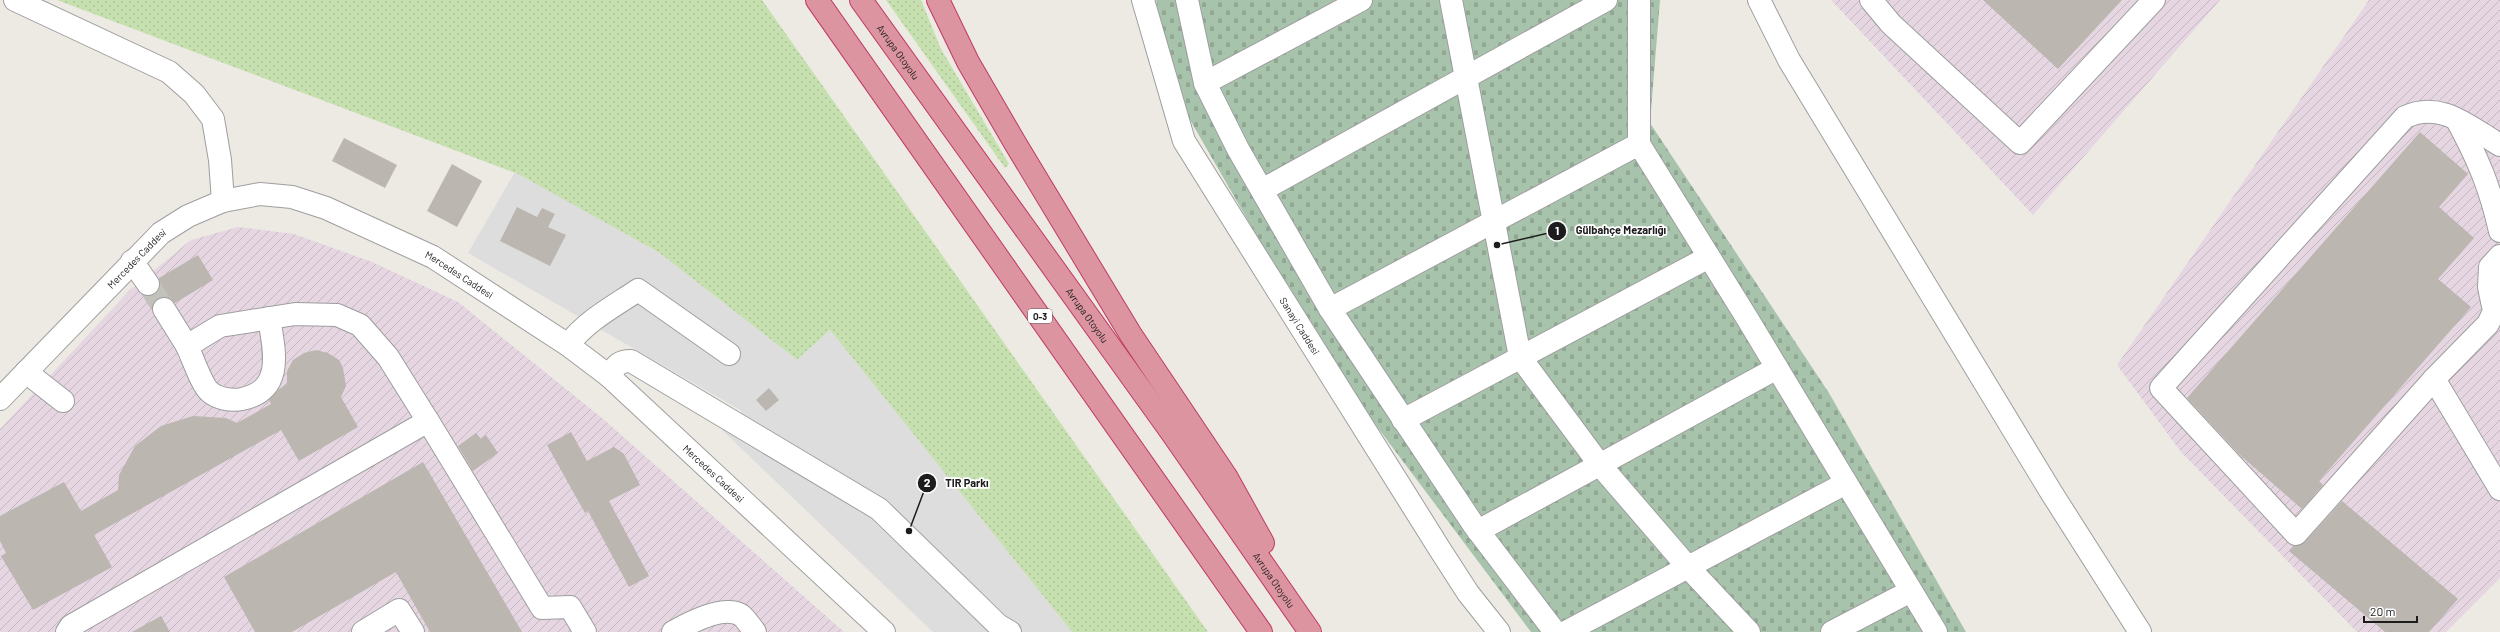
<svg xmlns="http://www.w3.org/2000/svg" width="2500" height="632" font-family="Barlow,sans-serif">
  <defs>
    <pattern id="industrial-furrows" width="10" height="10" patternUnits="userSpaceOnUse"><rect width="10" height="10" fill="#e5d6e2"/><path d="M-1 1l2-2M0 10L10 0M9 11l2-2" fill="none" stroke="#c4b7c1"/></pattern>
    <pattern id="grass-dots" width="8" height="8" patternUnits="userSpaceOnUse"><rect width="8" height="8" fill="#c6e1af"/><path d="M2 2h.1M6 6h.1" fill="none" stroke="#aac196" stroke-width="1.8" stroke-linecap="round"/></pattern>
    <pattern id="cemetery-stones" width="16" height="16" patternUnits="userSpaceOnUse"><rect width="16" height="16" fill="#a8c3ac"/><path d="M2 7V4a2 2 0 0 1 4 0v3zM10 15v-3a2 2 0 0 1 4 0v3z" fill="#90a794"/></pattern>
  </defs>
  <rect width="100%" height="100%" fill="#edeae4"/>
  <!-- industrial -->
  <g fill="url(#industrial-furrows)">
    <path d="M1831,0H2220L2033,215Z"/>
    <path d="M2369,0H2500V578L2446,632H2357L2181,452L2117,365Z"/>
    <path d="M238,227L294,234L372,262L458,302L602,418L844,632H0V429L129,291L191,240Z"/>
  </g>
  <!-- grass -->
  <g fill="url(#grass-dots)">
    <path d="M57,0H762L1208,632H1072L830,330L797,360L658,252L515,173Z"/>
    <path d="M886,0H921L941,49L1009,164L1005,168Z"/>
  </g>
  <!-- cemetery -->
  <path fill="url(#cemetery-stones)" d="M1156,0H1660L1650,123L1829,393L1966,632H1531L1333,368L1178,99Z"/>
  <!-- parking -->
  <path fill="#ddd" d="M515,172L658,252L797,360L830,330L1072,632H933L722,430L742,411L468,253Z"/>
  <!-- building -->
  <g fill="#bcb6b1">
    <path d="M1983,0H2122L2058,69Z"/>
    <path d="M2420,132L2468,174L2439,207L2474,238L2438,279L2471,307L2319,481L2323,485L2302,509L2240,455L2187,398Z"/>
    <path d="M344,138L397,165L385,188L332,161Z"/>
    <path d="M452,164L482,181L457,227L427,211Z"/>
    <path d="M517,207L537,217L542,208L555,214L548,227L566,235L550,266L500,241Z"/>
    <path d="M198,255L213,280L175,303L170,298H158L153,303L152,310L143,295L155,294L159,289V278Z"/>
    <path d="M316,350L328,353L339,360L343,368L346,386L341,397L358,427L299,461L281,430L94,535L112,567L33,610L1,556L6,553L0,541V516L64,482L81,511L118,490L119,475L135,446L161,426L193,416L226,418L237,423L271,404L269,400L279,389L287,384V371L293,360L304,353Z"/>
    <path d="M769,388L779,400L766,411L756,400Z"/>
    <path d="M571,432L587,461L614,447L624,454L640,485L609,501L649,576L629,587L588,511L585,513L547,445Z"/>
    <path d="M476,433L481,439L486,435L498,453L473,471L458,446Z"/>
    <path d="M423,462L522,632H430L396,572L292,632H255L224,577Z"/>
    <path d="M2342,501L2458,599L2429,632H2385L2289,551L2293,546L2305,542Z"/>
    <path d="M161,616L170,632H132Z"/>
  </g>
  <g fill="none" stroke-linecap="round" stroke-linejoin="round">
    <!-- minor-tunnel -->
    <path stroke="#c3c1bc" stroke-width="22" stroke-dasharray="22 11" stroke-linecap="butt" d="M148,284L164,309"/>
    <!-- minor casing -->
    <g stroke="#9e9e9e" stroke-width="24">
      <g id="minor">
        <path d="M15,0L169,72L194,94L213,119L220,160L223,201"/>
        <path id="s1" d="M1143,0L1184,141L1439,548L1468,593L1499,632"/>
        <path d="M1187,0L1205,83L1238,149L1330,309L1473,524L1555,632"/>
        <path d="M1451,0L1520,357L1600,465L1687,566L1749,632"/>
        <path d="M1639,0V144L1747,318L1936,632"/>
        <path d="M1759,0L1789,60L2051,492L2140,632"/>
        <path d="M1871,0L1891,24L2020,143L2154,0"/>
        <path d="M1205,83L1361,0"/>
        <path d="M2457,120C2478,159 2490,187 2500,231"/>
        <path d="M2500,145C2469,127 2441,100 2405,117L2161,388L2296,534L2434,379L2488,324L2494,311L2489,287L2490,267L2500,256"/>
        <path d="M1262,190L1606,0"/>
        <path d="M132,261L148,284"/>
        <path d="M1330,309L1639,144"/>
        <path d="M568,345C586,321 613,307 638,290L729,354"/>
        <path d="M187,346C192,356 202,386 210,392C218,399 232,401 242,399C285,390 274,350 269,318"/>
        <path d="M26,372L63,401"/>
        <path d="M609,376C616,366 618,361 631,361L879,509L998,625L1010,632"/>
        <path d="M2434,379L2500,489"/>
        <path id="s2" d="M0,399L161,233L188,216L223,201L260,194L292,197L326,208L433,257L568,345L609,376L884,632"/>
        <path d="M1403,420L1709,257"/>
        <path d="M428,421L542,608L570,607L585,632"/>
        <path d="M1478,531L1777,368"/>
        <path d="M67,632L71,626L428,421L388,357L360,325L337,315L295,314L220,326L187,346L164,309"/>
        <path d="M363,632L399,610L413,632"/>
        <path d="M673,632C689,623 723,605 741,615C746,619 751,627 755,632"/>
        <path d="M1566,632L1846,483"/>
        <path d="M1832,632L1911,591"/>
      </g>
    </g>
    <!-- highway casing -->
    <g stroke="#c23964" stroke-width="24">
      <g id="highway">
        <path d="M817,0L1261,632"/>
        <path id="s3" d="M861,0L1172,433L1310,632"/>
        <path d="M938,0L968,62L1015,143L1131,335L1227,478L1263,543"/>
      </g>
    </g>
    <!-- minor -->
    <use href="#minor" stroke="#fff" stroke-width="22"/>
    <!-- highway -->
    <use href="#highway" stroke="#db94a0" stroke-width="22"/>
  </g>
  <g text-anchor="middle" dominant-baseline="central" stroke-width="3.5" stroke-linejoin="round" paint-order="stroke">
    <!-- shield labels -->
    <rect fill="#fff" stroke="#616161" stroke-width="1" x="1028" y="309" width="24" height="14" rx="3"/>
    <g font-size="9" font-weight="bold" fill="#1d1d1d">
      <text x="1040" y="316">O-3</text>
    </g>
    <!-- street labels -->
    <g font-size="10" fill="#1d1d1d" stroke="#fff">
      <text stroke="none"><textPath href="#s3" startOffset="64">Avrupa Otoyolu</textPath></text>
      <text stroke="none"><textPath href="#s2" startOffset="196">Mercedes Caddesi</textPath></text>
      <text stroke="none"><textPath href="#s2" startOffset="556">Mercedes Caddesi</textPath></text>
      <text stroke="none"><textPath href="#s3" startOffset="388">Avrupa Otoyolu</textPath></text>
      <text stroke="none"><textPath href="#s1" startOffset="365">Sanayi Caddesi</textPath></text>
      <text stroke="none"><textPath href="#s2" startOffset="880">Mercedes Caddesi</textPath></text>
      <text stroke="none"><textPath href="#s3" startOffset="712">Avrupa Otoyolu</textPath></text>
    </g>
  </g>
  <!-- callouts -->
  <path fill="none" stroke="#1d1d1d" stroke-width="1.5" d="M1497 245L1557 231M909 531L927 483"/>
  <g fill="#1d1d1d" stroke="#fff" stroke-width="1.5">
    <circle cx="1497" cy="245" r="4"/>
    <circle cx="909" cy="531" r="4"/>
    <circle cx="1557" cy="231" r="10"/>
    <circle cx="927" cy="483" r="10"/>
  </g>
  <g font-size="12" text-anchor="middle" font-weight="bold" fill="#fff">
    <text x="1557" y="235">1</text>
    <text x="927" y="487">2</text>
  </g>
  <g font-size="11" text-anchor="middle" font-weight="bold" fill="#1d1d1d" stroke="#fff" stroke-width="3.5" stroke-linejoin="round" paint-order="stroke">
    <text x="1621" y="234">Gülbahçe Mezarlığı</text>
    <text x="967" y="487">TIR Parkı</text>
  </g>
  <!-- scale -->
  <path d="M2364 616v6h53v-6" fill="none" stroke="#1d1d1d" stroke-width="2"/>
  <text x="2370" y="616" font-size="12" fill="#1d1d1d" stroke="#ffffff" stroke-width="3" paint-order="stroke">20 m</text>
</svg>
